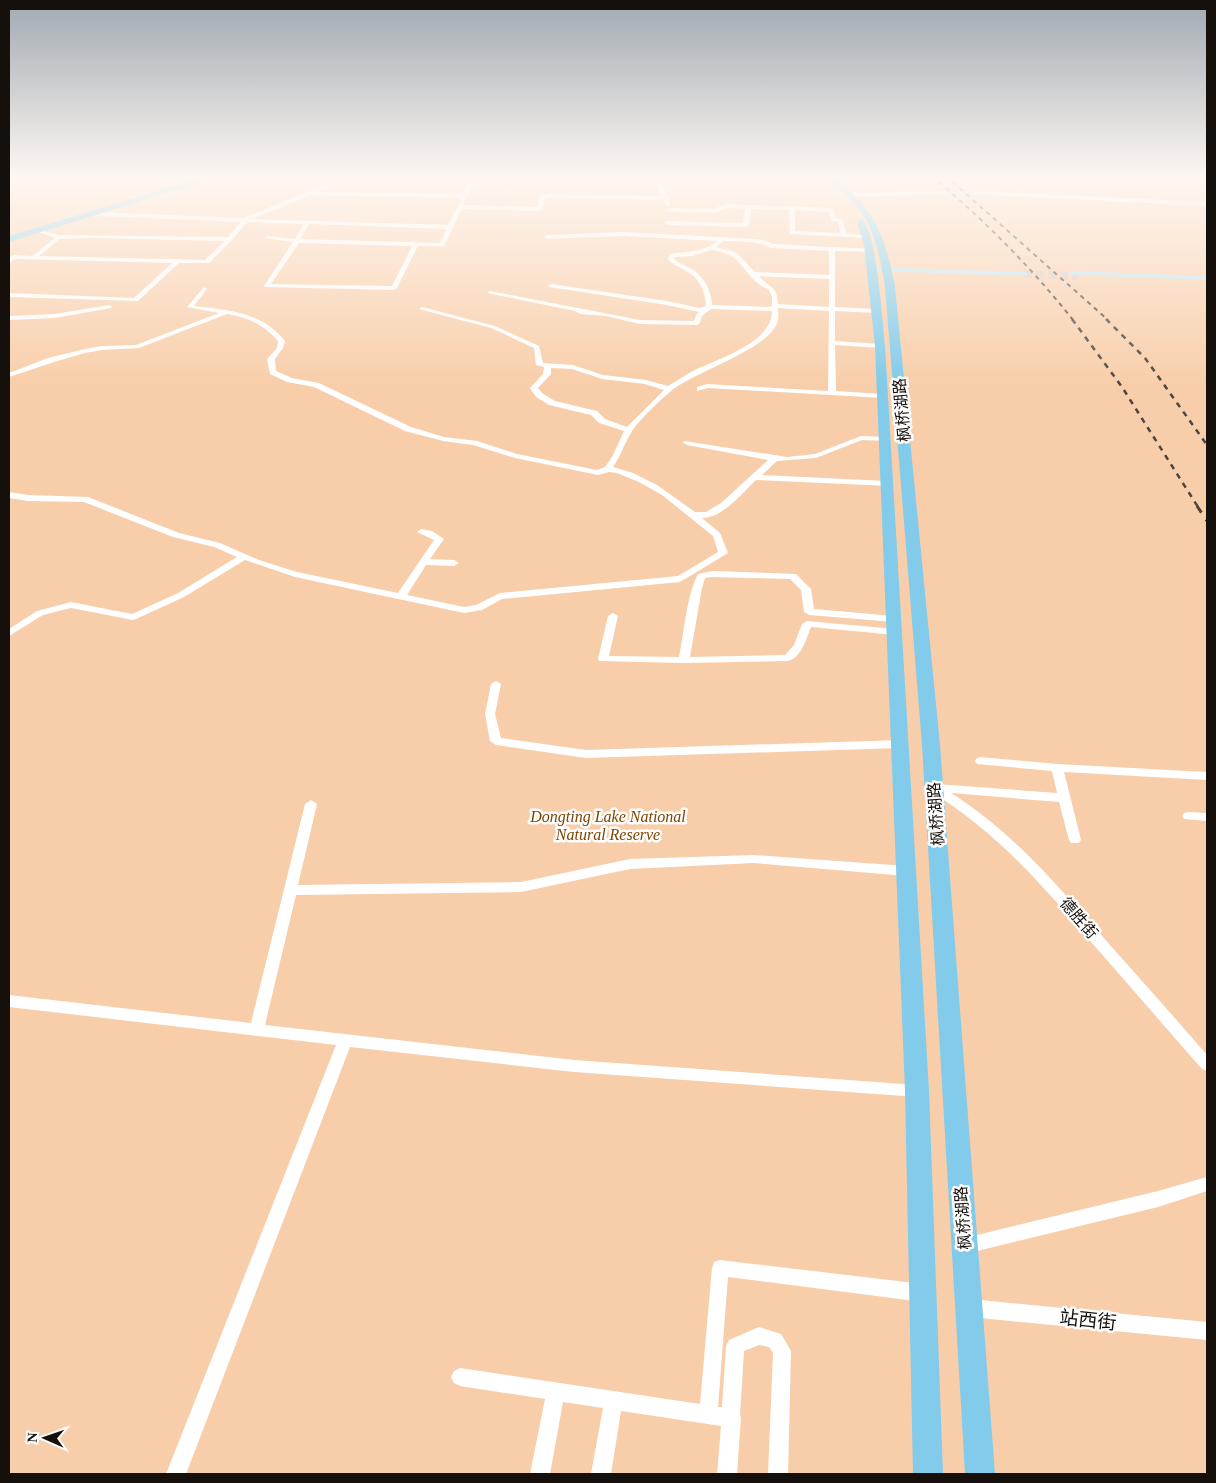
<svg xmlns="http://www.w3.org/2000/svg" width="1216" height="1483" font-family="'Times New Roman','Noto Sans SC',serif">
  <rect width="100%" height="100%" fill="#fdeddf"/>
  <!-- green -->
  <rect fill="#f8ceaa" x="9" y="176" width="1198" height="1298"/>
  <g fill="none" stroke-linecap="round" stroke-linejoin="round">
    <!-- minor-tunnel -->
    <path stroke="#daccbf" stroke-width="5.5" stroke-dasharray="5.5 3" stroke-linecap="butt" d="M945,193H974"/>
    <!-- secondary-tunnel -->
    <path stroke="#daccbf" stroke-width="8" stroke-dasharray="8 4" stroke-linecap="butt" d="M1024,274L1078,276"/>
    <!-- minor -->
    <g fill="#fff" fill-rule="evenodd">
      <path d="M345,176H353L318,192L463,194L473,176H478L463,205L537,207L541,196L544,194L662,196L654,176H659L671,205L666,206L663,200L546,198L542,209L539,211L462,209L444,246H418L397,288L394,290L265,287L264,286L293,242L264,238L267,236L295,239L303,224L247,222L232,240L209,263H179L138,301L9,297V293L134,298L172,263L15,259L9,263V258L14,255L32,256L55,238L36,231V229L59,235L228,237L241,222L97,216L94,214L97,212L244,218ZM311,195L462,198L448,225L253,219ZM309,224L447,229L440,243L301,239ZM93,238L225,241L205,260L39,256L60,239ZM299,243L412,246L392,286L271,284Z"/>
      <path d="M945,191L947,194L850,197L847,195L850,193Z"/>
      <path d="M974,191L1207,202V206L972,194Z"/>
      <path d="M725,204L830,208L833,210L836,218L843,220L846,233L869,236L866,238L790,234L789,210L751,209L749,225L746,227L667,225L664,223L667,221L743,223L745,209L726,208L715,213L669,212L666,210L669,208L714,209ZM795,210L828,212L832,221L838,222L840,233L795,231Z"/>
      <path d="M624,232L757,239L770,242L773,244L872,249V251L870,252L835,251V307L877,309L880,311L877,313L835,311V341L880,344L883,346L880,348L835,345L836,391L883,394L887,396L883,398L708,388L697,391V387L707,384L828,391L829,311L778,308C778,312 779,316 778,320C773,348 693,372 671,391C661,399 636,423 631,433C624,444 621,456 613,467L633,473L657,485L695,512H706L721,503L768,460L687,445L683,443L684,441L787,457L815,454L861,436L885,437L889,439L888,441L862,440L816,458L777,461L762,475L887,481L890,482V486L756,480C742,493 723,518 702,518L720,533L728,553L680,582L502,599L482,610L464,613L295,577L245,560L184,597L136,619L133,620L71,608L43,615L9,636V629L37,611L71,602L132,614L178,593L237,557L214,547L173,537L84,502L28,501L9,498V492L28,495L88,497L179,533L220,543L259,560L297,572L398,593L434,540L417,532L421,529L432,531L444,539L430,559L454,560L459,563L454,566L426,565L407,595L464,607L476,605L500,593L678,576L718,552L713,536L662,495L639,482L617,473L609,472L598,475L515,458L473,445L443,441L405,431L314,387L287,382L270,374L267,359L277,348L278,341C264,325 248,317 227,314L139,348L102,350L85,353L54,362L9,377V373L48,358L85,349L102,346L136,345L219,313L187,307L204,287L207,289L194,306C229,310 262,312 285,341L283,348L275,359L276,371L292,378L319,383L411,427L444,437L477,441L517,454L597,470L605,467L612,457L624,431L599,423L591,415L549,405L536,397L530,388L543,374L544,367L536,365L534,348L491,328L419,309L422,307L495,326L539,346L543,363L573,365L603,375L646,380L668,386C677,381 686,374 695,370C719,358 772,343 772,311L711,309L702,316L700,323L697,325L640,324L606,316L580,314L575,311L487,293L490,291L640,320L694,321L696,315L699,312L667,305L549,287L548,286L551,284L667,301L700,308L706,306C705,290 699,277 684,270C678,266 673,265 668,259L670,254C687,251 702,253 717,241L624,236L547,239L544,237L547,235ZM723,241C739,242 757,240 771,248L829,251V275L755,272L737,253L716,247ZM711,250C747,254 743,280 768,289L772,296V306L770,307L712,305C711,289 703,274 688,267C683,264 678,263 674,259L675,257L692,256ZM759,276L829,279V307L778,304C778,286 769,288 759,276ZM551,368L572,369L602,379L645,384L664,390L627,427L605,419L597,411L555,401L542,393L538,388L551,374Z"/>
      <path d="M109,305L112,307L111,308L55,318L9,320V316L55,314Z"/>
      <path d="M712,571L796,574L811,589L814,609L894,616L899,619L894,622L809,615L804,612L801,590L790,579L712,577L705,578L702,588L690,657L785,655L794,645L802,624L807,621L895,629L900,632L895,635L811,627C806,639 802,657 788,661L684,663L599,661L598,659L608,616L613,613L618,616L609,656L679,657C684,633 687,594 698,574Z"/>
      <path d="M496,681L501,684L495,714L501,738L586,750L900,740L906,744L900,748L586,758L496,745L490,741L485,714L491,684Z"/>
      <path d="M981,757L1057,764L1207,772V780L1064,772L1081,840L1079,843H1071L1069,840L1059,802L951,793C1007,828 1051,878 1094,927C1132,970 1170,1012 1207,1055V1071L1202,1069C1165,1027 1129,985 1092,943C1041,884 998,833 930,791L928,788L930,785L936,784L1057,793L1052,771L977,764L975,761L977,758Z"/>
      <path d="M311,800L317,804L298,885L521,882L630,859L754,855L906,866L910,868L912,871L910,874L906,876L754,863L630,869L521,892L296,895L265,1025L574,1060L917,1085L922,1086L925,1091L922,1096L917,1097L574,1072L350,1047L186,1474H166L336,1045L9,1007V995L251,1023L305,804Z"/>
      <path d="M1188,812L1207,813V821L1184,819L1182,816L1184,813Z"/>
      <path d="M1207,1177V1191L1158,1207L965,1254L959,1252L957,1246L959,1240L965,1238L1158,1191Z"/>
      <path d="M720,1260L923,1284L929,1287L932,1293L929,1299L923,1302L728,1277L718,1407H722L726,1346L729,1340L759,1327L781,1334L791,1351L788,1474H768L773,1353L769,1347L759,1345L744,1351L740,1415L741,1418L737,1474H717L721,1426L621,1411L611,1474H591L603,1408L563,1402L550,1474H530L545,1399L460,1386L454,1383L451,1377L454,1371L460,1368L700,1404L712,1268L714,1262Z"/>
      <path d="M970,1299L1207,1322V1340L970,1317L964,1314L961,1308L964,1302Z"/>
    </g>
    <!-- secondary -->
    <g fill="#c0e5f4" fill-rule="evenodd">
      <path d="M869,267L1024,272L1028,274L1024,276L872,271L868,269Z"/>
      <path d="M1069,271L1207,276V280L1072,275L1068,273Z"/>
    </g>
    <!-- primary -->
    <g fill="#82cbea" fill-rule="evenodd">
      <path d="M208,176H222L9,242V236Z"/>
      <path d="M822,176C834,176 841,182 849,190C879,216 888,249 895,287L940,745L995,1474H965L922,745L885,287C880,256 875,225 852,201C843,192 832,185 822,176Z"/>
      <path d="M861,219C876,225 883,327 885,346L929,1091L943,1474H913L905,1091L875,346L864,245L857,222Z"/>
    </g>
    <!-- rail-far2 -->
    <g stroke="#4c443e" stroke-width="2" stroke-dasharray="4.5 4.5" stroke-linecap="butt">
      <path d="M932,176C984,220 1031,267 1073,320"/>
      <path d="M946,176L1108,320"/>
    </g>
    <!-- rail-far1 -->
    <g stroke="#4c443e" stroke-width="2.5" stroke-dasharray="5.5 5.5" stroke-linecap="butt">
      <path d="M1072,319L1122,387L1198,507"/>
      <path d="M1106,319L1145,358L1207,445"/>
    </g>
    <!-- rail -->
    <path stroke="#4c443e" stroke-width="3" stroke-dasharray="8 8" stroke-linecap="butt" d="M1197,506L1207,521"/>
  </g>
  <!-- sky -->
  <linearGradient id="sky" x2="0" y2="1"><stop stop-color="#a0a9b2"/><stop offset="0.46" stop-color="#fef7f1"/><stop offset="1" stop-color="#fef7f1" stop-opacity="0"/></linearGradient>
  <rect width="1216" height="384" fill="url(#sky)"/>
  <g text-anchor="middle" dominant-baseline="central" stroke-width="5" stroke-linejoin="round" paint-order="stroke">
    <!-- street labels -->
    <g font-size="16" fill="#15100c" stroke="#fdfdfd">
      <text transform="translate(902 410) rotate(-95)">枫桥湖路</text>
      <text transform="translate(936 814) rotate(-94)">枫桥湖路</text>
      <text transform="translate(1079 918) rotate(49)">德胜街</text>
      <text transform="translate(963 1218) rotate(-94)">枫桥湖路</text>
    </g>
    <!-- park labels -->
    <g font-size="16" font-style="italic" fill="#7d4500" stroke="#fdfdfd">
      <text x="608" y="816">Dongting Lake National<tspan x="608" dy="18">Natural Reserve</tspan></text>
    </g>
    <!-- near-street labels -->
    <g font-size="19" fill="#15100c" stroke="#fdfdfd">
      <text transform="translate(1088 1320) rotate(6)">站西街</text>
    </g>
  </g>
  <!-- border -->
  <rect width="1216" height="1483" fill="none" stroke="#15100c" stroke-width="20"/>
  <!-- north arrow -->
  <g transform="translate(45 1438) rotate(272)" stroke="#fdfdfd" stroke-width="4" paint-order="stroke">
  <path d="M0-4L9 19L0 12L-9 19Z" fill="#15100c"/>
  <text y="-8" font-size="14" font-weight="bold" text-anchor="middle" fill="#15100c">N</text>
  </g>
</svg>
